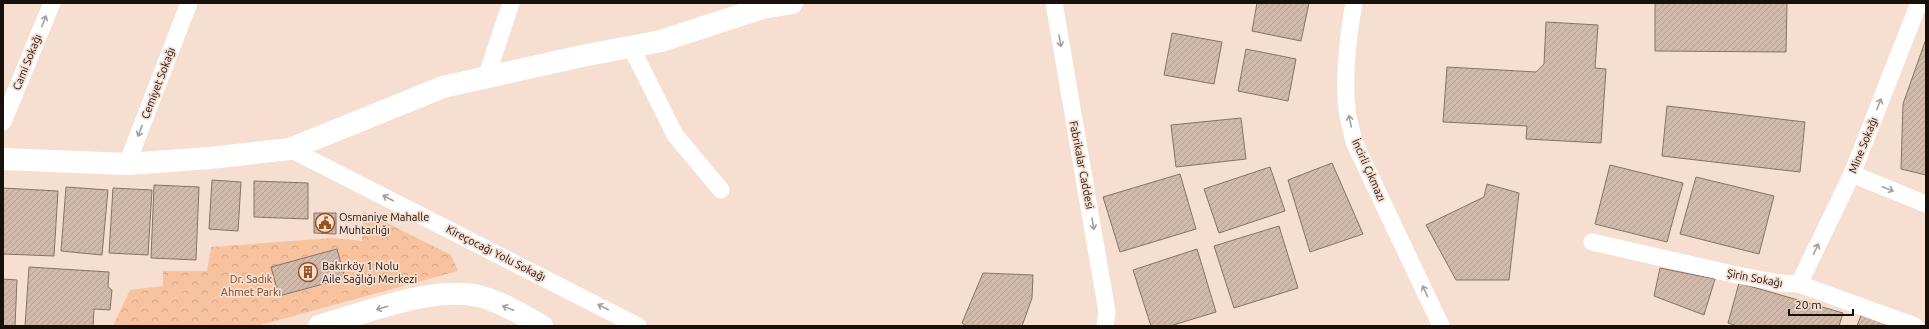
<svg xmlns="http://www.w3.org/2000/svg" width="1929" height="329" font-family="Ubuntu,sans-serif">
  <defs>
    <pattern id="park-crowns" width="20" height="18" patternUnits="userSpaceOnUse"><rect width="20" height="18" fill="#f8c29e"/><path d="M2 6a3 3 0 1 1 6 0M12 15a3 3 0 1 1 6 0" fill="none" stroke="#d4a687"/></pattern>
    <pattern id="building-hatch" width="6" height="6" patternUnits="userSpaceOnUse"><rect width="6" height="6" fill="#d1baac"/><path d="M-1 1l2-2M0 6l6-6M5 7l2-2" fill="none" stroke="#b39f93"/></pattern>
  </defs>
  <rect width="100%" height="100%" fill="#f6dfd1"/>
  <!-- park -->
  <path fill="url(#park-crowns)" d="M363,211L451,255L458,271L257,326H113L130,290L163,286V271H207L211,247L333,238L362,241Z"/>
  <!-- building -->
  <g fill="url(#building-hatch)" stroke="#867265">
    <path d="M1257,3H1309L1301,41L1252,31Z"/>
    <path d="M1655,3H1787L1786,52L1655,51Z"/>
    <path d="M1546,22L1598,25L1595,68L1606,69L1601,143L1526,139L1527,126L1443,122L1447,67L1536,72L1544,64Z"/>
    <path d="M1172,33L1222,42L1214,84L1164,75Z"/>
    <path d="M1926,39V175L1901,169L1903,104Z"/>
    <path d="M1246,49L1296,59L1288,101L1238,91Z"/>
    <path d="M1667,106L1805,122L1800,172L1662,156Z"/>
    <path d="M1241,118L1246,159L1176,167L1171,125Z"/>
    <path d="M1332,163L1363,234L1310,252L1288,180Z"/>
    <path d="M1610,165L1683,183L1667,242L1595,224Z"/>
    <path d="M1270,167L1285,211L1219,233L1204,189Z"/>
    <path d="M1180,174L1196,229L1120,252L1103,197Z"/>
    <path d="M1696,177L1774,196L1759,254L1680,234Z"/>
    <path d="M212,180L241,182L238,231L209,229Z"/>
    <path d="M254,181L308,183V219L254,217Z"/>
    <path d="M1487,184L1519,193L1509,280H1456L1426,225L1484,197Z"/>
    <path d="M154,185L199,187L196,260L151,258Z"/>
    <path d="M66,187L108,190L102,255L61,251Z"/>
    <path d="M3,188L58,191L54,256L3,254Z"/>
    <path d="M113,188L152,190L148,255L109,253Z"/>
    <path d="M314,213H336V234L314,233Z"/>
    <path d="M1279,226L1298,288L1234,308L1214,246Z"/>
    <path d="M337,249L345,278L279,296L271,267Z"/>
    <path d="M1197,249L1216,312L1170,326H1151L1133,270Z"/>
    <path d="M29,267L109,272L108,287L112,290L110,310L94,309L93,326H25Z"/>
    <path d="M1660,268L1715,279L1704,315L1654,296Z"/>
    <path d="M983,273L1033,275L1032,298L1022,326H966L962,323Z"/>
    <path d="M3,279L17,280L15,326H3Z"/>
    <path d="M1739,283L1843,313L1839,326H1737L1728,323Z"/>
    <path d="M1862,313L1891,326H1857Z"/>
  </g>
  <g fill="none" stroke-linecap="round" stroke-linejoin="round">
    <!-- street -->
    <g stroke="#fff" stroke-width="17">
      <path d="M1054,3L1107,312L1105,326"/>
      <path d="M1354,3C1348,37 1343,74 1347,109C1348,120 1352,131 1354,142L1441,326"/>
      <path d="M631,47L675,135L721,190"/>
      <path d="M486,78L511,3"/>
      <path d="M3,122L52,3"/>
      <path d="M290,149L638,326"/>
      <path d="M127,164L189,3"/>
      <path d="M1852,174L1926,204"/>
      <path d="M1592,242L1737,275L1779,283L1799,284L1915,326"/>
      <path d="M1799,284L1852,174L1919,3"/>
    </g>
    <!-- secondary -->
    <g stroke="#fff" stroke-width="22">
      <path d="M3,159L127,164L210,158L290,149L443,87L582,56L661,41L762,8L792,3"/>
      <path d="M319,326C365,313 437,284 482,297C503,303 523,315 542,326"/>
    </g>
  </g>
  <!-- one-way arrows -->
  <defs><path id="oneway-shaft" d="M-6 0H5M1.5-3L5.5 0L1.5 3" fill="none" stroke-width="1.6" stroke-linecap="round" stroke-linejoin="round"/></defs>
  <g stroke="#a29f9d">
    <use href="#oneway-shaft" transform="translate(44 21) rotate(-68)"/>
    <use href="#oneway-shaft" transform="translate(1060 41) rotate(81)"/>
    <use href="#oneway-shaft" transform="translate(1879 104) rotate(-68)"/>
    <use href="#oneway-shaft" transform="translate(1350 121) rotate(-102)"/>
    <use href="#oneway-shaft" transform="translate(140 131) rotate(111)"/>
    <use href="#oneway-shaft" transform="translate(1888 189) rotate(22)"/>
    <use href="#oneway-shaft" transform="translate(388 198) rotate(-153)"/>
    <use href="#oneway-shaft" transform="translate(1093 224) rotate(80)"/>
    <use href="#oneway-shaft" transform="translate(1816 249) rotate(-64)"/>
    <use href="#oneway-shaft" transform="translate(1425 291) rotate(-115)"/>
    <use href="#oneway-shaft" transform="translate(603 307) rotate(-152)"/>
    <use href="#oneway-shaft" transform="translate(382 308) rotate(164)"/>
    <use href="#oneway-shaft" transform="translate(508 308) rotate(-158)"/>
  </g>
  <!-- icons -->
  <defs>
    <g id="civic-ring" transform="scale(1)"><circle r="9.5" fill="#f6dfd1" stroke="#955320" stroke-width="1.5"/><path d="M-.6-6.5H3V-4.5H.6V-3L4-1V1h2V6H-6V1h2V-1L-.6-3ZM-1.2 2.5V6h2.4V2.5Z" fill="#955320"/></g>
    <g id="building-ring" transform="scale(1)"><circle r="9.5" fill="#f6dfd1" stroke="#955320" stroke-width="1.5"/><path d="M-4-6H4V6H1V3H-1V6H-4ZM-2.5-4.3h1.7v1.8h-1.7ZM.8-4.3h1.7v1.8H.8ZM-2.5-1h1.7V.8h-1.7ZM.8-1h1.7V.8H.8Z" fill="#955320"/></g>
  </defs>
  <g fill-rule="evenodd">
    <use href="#civic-ring" x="325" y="223"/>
    <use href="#building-ring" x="308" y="272"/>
  </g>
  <g text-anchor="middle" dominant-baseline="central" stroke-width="3.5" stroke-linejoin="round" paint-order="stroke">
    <!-- street labels -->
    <g font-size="11" fill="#17100b" stroke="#f6dfd1">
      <text transform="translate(27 62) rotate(-68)">Cami Sokağı</text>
      <text transform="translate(158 83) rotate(-69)">Cemiyet Sokağı</text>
      <text transform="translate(1863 145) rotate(-68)">Mine Sokağı</text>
      <text transform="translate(1082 165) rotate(79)">Fabrikalar Caddesi</text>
      <text transform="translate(1369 170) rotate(66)">İncirli Çıkmazı</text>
      <text transform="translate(496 253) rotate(27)">Kireçocağı Yolu Sokağı</text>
      <text transform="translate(1755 278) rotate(11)">Şirin Sokağı</text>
    </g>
    <!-- poi labels -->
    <g font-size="11" fill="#17100b" stroke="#f6dfd1" text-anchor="start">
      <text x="339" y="217">Osmaniye Mahalle<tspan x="339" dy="13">Muhtarlığı</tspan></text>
      <text x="322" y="266">Bakırköy 1 Nolu<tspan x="322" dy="13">Aile Sağlığı Merkezi</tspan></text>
    </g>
    <!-- park labels -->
    <g font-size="11" fill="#794218" stroke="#f6dfd1">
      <text x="251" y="279">Dr. Sadık<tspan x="251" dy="13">Ahmet Parkı</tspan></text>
    </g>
  </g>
  <!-- border -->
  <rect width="1929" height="329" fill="none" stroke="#17100b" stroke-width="8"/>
  <!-- scale -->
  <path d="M1789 309v6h64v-6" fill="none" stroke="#17100b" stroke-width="2"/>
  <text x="1795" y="309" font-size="12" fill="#17100b" stroke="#f6dfd1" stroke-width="3" paint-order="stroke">20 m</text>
</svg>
